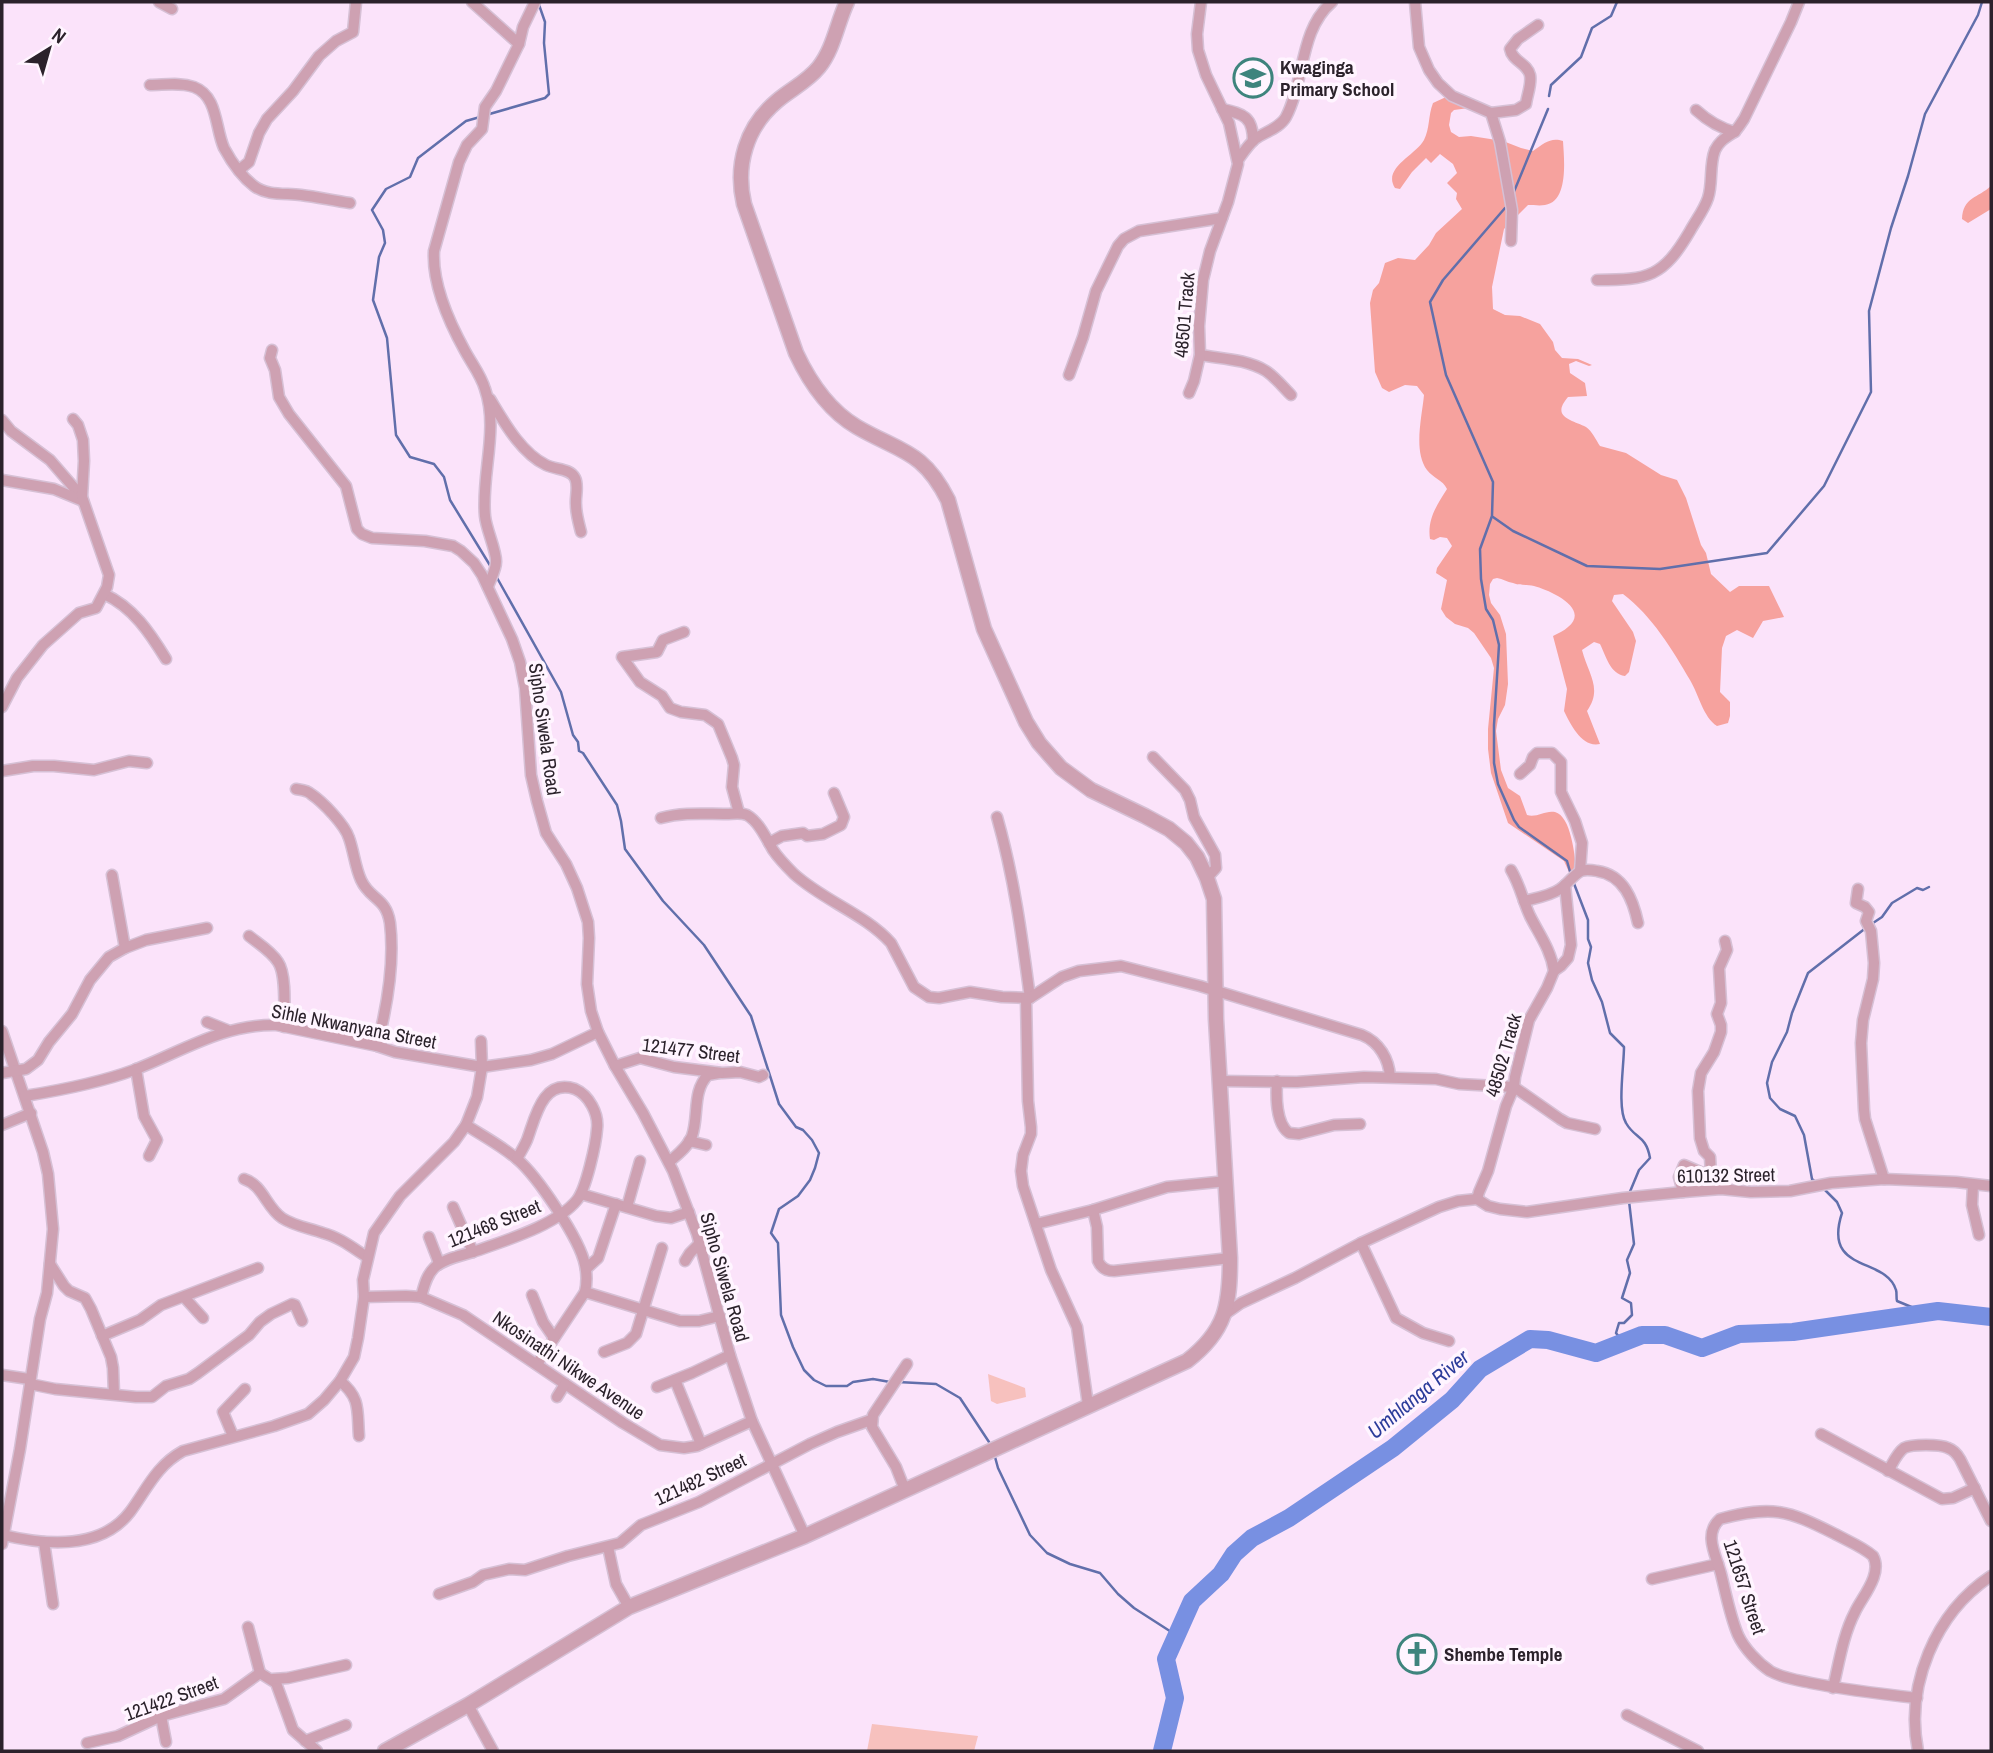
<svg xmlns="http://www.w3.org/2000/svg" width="1993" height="1753" font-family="'Archivo Narrow',sans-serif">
  <rect width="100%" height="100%" fill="#fbe3fa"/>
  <!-- green -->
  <g fill="#f7c1be">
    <path d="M988,1374L1025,1388L1026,1397L997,1404L991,1401Z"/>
    <path d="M872,1724L978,1736L974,1751H867Z"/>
  </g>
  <!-- forest -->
  <g fill="#f6a29e">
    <path d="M1446,97L1469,108L1454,110L1451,113L1449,125L1451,132L1459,137L1471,136L1503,141L1521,148L1533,151C1544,143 1551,137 1563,141C1564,159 1569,201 1545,205C1540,206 1533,205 1528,205L1504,229L1492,287L1493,309L1505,315L1520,316L1540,324L1553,342L1555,350L1562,358L1578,359L1592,365L1589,366L1576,361L1569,364L1570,373L1585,383L1587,396L1568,397C1550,418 1573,420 1586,427C1592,431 1596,440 1600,446L1626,453L1661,475L1677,480L1686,498L1701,545L1706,553L1711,574L1730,592L1739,586H1769L1784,617L1763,621L1753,638L1737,630L1726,636L1722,648L1720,692L1730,702V716L1728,723L1717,726C1703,717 1699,695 1690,680C1672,649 1652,616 1623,594L1614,595L1612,601L1633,632L1636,641L1629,672L1625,676C1610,674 1606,656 1600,644L1594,642L1582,650C1588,674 1603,688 1587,711L1600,744C1582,748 1571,725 1564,711L1567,689L1553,636C1558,633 1564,631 1568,627C1591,608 1549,590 1534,586C1527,584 1519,586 1513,583C1507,582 1503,579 1497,578L1493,579L1490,584L1489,595L1491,603L1500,615L1506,634L1508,684L1505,705L1498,719L1496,731L1501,770L1508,788L1520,796L1527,815C1537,818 1545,810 1555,812C1571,816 1575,856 1576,869L1572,872H1569L1564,861L1508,823L1491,773L1488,749V729L1494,668L1491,658L1474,633L1468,628L1455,624L1446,617L1441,609L1447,580L1436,573L1437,568L1452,546L1447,538L1440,537L1434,540L1430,539C1427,519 1437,505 1447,489C1443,480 1433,478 1427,470C1413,451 1422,417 1424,395L1417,386L1405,385L1389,392L1382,388L1375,372L1370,303L1373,290L1379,283L1385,263L1398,258L1415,260L1429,245L1436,233L1462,209L1456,199L1457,193L1447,183L1457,173L1453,164L1440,154L1431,163L1426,158L1412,172L1400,189L1395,188C1382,168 1416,155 1424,140C1430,128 1428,116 1433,103Z"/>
    <path d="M1991,186V209L1968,223L1962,219C1963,197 1978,198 1991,186Z"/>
  </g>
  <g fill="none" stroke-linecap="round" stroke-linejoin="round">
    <!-- stream -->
    <g stroke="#616fab" stroke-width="2.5">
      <path d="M1549,96L1551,85L1581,57L1592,28L1611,16L1617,2"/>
      <path d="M486,115L545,98L549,94L544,43L545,22L538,2"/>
      <path d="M480,117L466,121L418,158L410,177L386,189L372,210L383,230L385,243L379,257L373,300L387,338L396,435L410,457L434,464L444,477L450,500L491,567"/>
      <path d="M1513,194L1548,109"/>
      <path d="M1505,208L1443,280L1430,302L1446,375L1493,482L1492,516L1480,549L1481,579L1486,609L1493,620L1499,645L1494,725V763L1498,784L1514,820L1519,827L1567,861L1571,875"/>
      <path d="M1493,517L1513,531L1587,566L1660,569L1767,553L1824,486L1871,392L1869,311L1891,228L1908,176L1925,114L1978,15L1982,2"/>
      <path d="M496,576L561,692L573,735L578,742L579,751L583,753L617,805L621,821L625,849L663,901L704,945L751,1016L779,1104L796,1127L803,1130L812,1140L819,1153L815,1168L810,1180L798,1196L779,1209L771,1233L778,1243L781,1315L793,1347L804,1370L814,1380L826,1386H847L853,1382L873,1379L890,1382"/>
      <path d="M1573,881L1588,920V939L1591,947L1588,963L1592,980L1602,1002L1610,1033L1624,1047C1624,1066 1617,1108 1626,1123C1635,1139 1646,1135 1650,1158L1639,1170L1629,1194"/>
      <path d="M1873,923L1882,917L1892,903L1917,888L1923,890L1929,887"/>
      <path d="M1817,1183L1812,1179L1804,1135L1795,1116L1780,1109L1770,1098L1767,1083L1772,1062L1787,1032L1792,1013L1808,973L1867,927"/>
      <path d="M1822,1187L1837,1202L1842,1213C1822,1274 1886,1256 1896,1290C1897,1293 1896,1297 1897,1301L1926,1313"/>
      <path d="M1623,1342L1616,1333L1619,1323H1624L1632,1315L1631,1303L1622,1298L1630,1273L1627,1260L1634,1244L1629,1201"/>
      <path d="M898,1382L936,1384L960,1398L989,1442"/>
      <path d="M995,1457L998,1468L1030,1535L1047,1553L1070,1564L1100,1573L1118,1594L1134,1608L1176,1635"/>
    </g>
    <!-- river -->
    <path stroke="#7890e2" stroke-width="18" d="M1162,1751L1175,1698L1166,1659L1192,1601L1221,1574L1234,1554L1252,1538L1289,1518L1393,1448L1452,1400L1480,1369L1530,1339L1548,1340L1596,1353L1642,1335H1665L1702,1348L1739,1334L1793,1332L1938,1311L1991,1317"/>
    <!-- minor casing -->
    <g stroke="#d6c0d5" stroke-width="13">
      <g id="minor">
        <path d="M159,2L172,9"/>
        <path d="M472,2L519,44"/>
        <path d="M1415,2L1419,47L1429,70L1438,83L1452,96L1491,113L1500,142L1512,210L1511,241"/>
        <path d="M150,85C164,85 180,82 194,87C218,96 215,128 224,148C231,161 242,177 254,186C267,196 286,193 301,195C318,197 334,201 350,203"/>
        <path d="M1222,109C1244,114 1253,117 1253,141"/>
        <path d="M1696,110C1708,121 1719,128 1735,132"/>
        <path d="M1491,113L1516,110L1526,104C1527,95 1532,84 1530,75C1527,63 1512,61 1510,49L1518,39L1538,25"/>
        <path d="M1238,160C1243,153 1248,145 1255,139C1265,132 1280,128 1286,117C1305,81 1299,30 1332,2"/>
        <path d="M239,170L249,162L259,133L267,119L293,91L319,56L336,41L353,32L356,2"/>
        <path d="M1597,280C1649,280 1663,277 1690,231C1696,220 1704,210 1708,198C1713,183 1709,165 1715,150C1720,140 1726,138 1734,132C1738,129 1741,123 1744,119L1791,22L1799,2"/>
        <path d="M272,350L270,358L275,370L279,397L289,414L346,486L357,529L362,534L372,538L425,541L453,546L461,551L474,563L482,575L512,639L520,662L525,688L531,775L537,801L546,833L566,864L577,888L588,922L589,938L587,984L591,1011L598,1032L615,1066L643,1113L673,1171L697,1234L730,1355L752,1421L805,1536"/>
        <path d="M1200,355C1223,359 1246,359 1266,371C1276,378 1283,387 1291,395"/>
        <path d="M1069,375L1083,337L1096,291L1118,246L1124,239L1139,231L1222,218"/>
        <path d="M1189,393L1194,381L1200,355L1199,326L1203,280L1210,251L1228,202L1238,164L1229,123L1206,75L1198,50L1197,34L1201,2"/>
        <path d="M490,399C504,422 521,453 546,465C556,470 570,468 575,478C579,486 575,497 576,505C576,514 579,524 581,532"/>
        <path d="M2,420L11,431L50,460L82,497"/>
        <path d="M2,480L54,489L83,501"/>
        <path d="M488,587C490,580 496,570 496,562C497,552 486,529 485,516C481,475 499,429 485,389C481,375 472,364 465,351C449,322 432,285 434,251L459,162L467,145L482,129L485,107L496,91L519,44L523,27L535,2"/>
        <path d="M104,594C133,607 150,633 166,659"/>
        <path d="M684,632L663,640L657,652L622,657L640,682L662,696L670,708L681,712L705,715L718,724L732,758L734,765L732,787L739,813"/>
        <path d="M2,707L17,678L43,645L79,613L96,608L107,587L109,575L82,497L84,461L83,440L78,425L73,419"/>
        <path d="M1153,757L1185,790L1190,800L1194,817L1215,855L1216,868L1207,878"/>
        <path d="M2,771L33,766H54L94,770L129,761L147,763"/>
        <path d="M1520,774L1530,765L1533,757L1537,753H1552L1561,762V792L1575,821L1582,843L1580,871"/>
        <path d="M296,789C302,790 307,790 311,794C323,802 345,825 349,838C354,852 355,867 361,880C370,900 386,897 390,923C395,963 387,1007 377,1046"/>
        <path d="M997,817C1014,877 1022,936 1030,998"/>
        <path d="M661,818C683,812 704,814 726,814C733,814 740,812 747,815C759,822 766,838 773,850C779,859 787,867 794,874C824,901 865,914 891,943L914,987L929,997L939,998L970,992L1002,997L1030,998L1062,977L1079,971L1121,966L1200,986L1362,1035C1379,1042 1389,1059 1390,1077"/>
        <path d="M769,843L782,836L803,833L807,836L823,834L841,825L844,817L834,793"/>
        <path d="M1511,870C1520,885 1523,901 1530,916C1539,934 1551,950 1554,971"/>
        <path d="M112,875L125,948"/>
        <path d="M1858,889L1856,903L1865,907L1869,912L1866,921L1871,931L1874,963L1873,979L1863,1020L1861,1043L1864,1110L1865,1119L1884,1179"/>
        <path d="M1524,901C1536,898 1550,896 1560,889C1568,884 1573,875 1581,871C1586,869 1592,870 1597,871C1624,875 1633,900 1638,923"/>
        <path d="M249,936C259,944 271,951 278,962C287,975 284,1011 284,1027"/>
        <path d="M1026,998L1028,1101L1031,1127V1134L1023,1155L1021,1171L1023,1186L1051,1270L1077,1327L1088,1405"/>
        <path d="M207,1022L227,1030"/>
        <path d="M2,1031L43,1152L48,1174L53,1229L47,1293L40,1319L20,1449L2,1544"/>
        <path d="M615,1066L640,1058L674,1067L722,1073L740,1072L759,1077L763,1075"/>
        <path d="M136,1069L144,1116L157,1140L149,1156"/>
        <path d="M2,1073L26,1069L38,1060L49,1042L72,1014L90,980L109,957L125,948L146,940L207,928"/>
        <path d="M1220,1081L1297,1082L1364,1077L1436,1079L1459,1084L1514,1087L1560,1119L1567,1123L1595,1129"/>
        <path d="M1277,1081C1276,1096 1276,1124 1289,1133L1299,1134L1334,1125L1360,1124"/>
        <path d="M25,1096C62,1090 99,1083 134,1070C183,1051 223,1024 276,1025L377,1046L395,1052L482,1067L531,1060L552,1054L598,1032"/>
        <path d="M2,1125L31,1113"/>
        <path d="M466,1125C483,1136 502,1146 517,1159C537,1176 580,1239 585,1265C587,1274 587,1283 585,1292L537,1364"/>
        <path d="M689,1141L706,1145"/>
        <path d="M669,1162C677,1155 688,1147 692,1136C699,1116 692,1091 708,1075L719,1073"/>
        <path d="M244,1179C263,1185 266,1207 282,1218C294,1226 309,1228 323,1233C339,1237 353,1248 367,1257"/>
        <path d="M1973,1185L1972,1205L1979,1235"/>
        <path d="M1683,1192L1679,1177L1684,1165L1705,1174H1711L1710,1157L1704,1151L1700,1138L1698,1091L1701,1073L1714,1052L1721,1032V1025L1717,1014L1721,1003L1719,968L1727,950L1725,941"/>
        <path d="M581,1194L656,1216L671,1218L689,1212"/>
        <path d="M1477,1199L1479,1192L1488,1171L1506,1106L1514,1087L1515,1077L1529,1020L1547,988L1554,971L1561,966L1568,958L1571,945L1565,885"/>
        <path d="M453,1207L473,1252"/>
        <path d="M627,1207L640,1161"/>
        <path d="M1093,1210L1097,1227L1098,1261C1101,1268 1106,1271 1114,1271L1230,1258"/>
        <path d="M1036,1224L1093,1210L1167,1187L1227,1181"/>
        <path d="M429,1237L439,1263"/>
        <path d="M1361,1243L1396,1318L1423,1333L1449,1341"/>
        <path d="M685,1261L690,1253L699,1244"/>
        <path d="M50,1264L64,1286L69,1291L85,1298L91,1309L111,1357L113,1368L114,1394"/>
        <path d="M586,1269L598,1258L616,1204"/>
        <path d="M585,1292L680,1321H699L720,1316"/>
        <path d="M532,1295L543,1322L554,1338"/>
        <path d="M184,1297L203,1318"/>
        <path d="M364,1297L406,1296L421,1297L463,1315L623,1423L660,1445L684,1448L697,1446L752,1421"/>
        <path d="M421,1297C424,1287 426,1276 434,1268C443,1259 460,1256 473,1252C503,1241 556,1226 577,1200C586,1189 596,1144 597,1129C599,1114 589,1095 575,1089C542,1078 535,1119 527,1140C524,1147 520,1153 517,1159"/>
        <path d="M1224,1315L1241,1303L1295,1278L1361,1243L1439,1207L1458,1201L1477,1199L1488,1206L1500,1209L1527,1212L1623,1198L1683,1192L1721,1189L1751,1192L1790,1191L1831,1183L1884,1179L1956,1182L1991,1186"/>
        <path d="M102,1336L140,1320L161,1305L258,1268"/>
        <path d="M604,1352L627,1343L636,1334L662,1248"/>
        <path d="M2,1375L29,1379"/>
        <path d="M675,1380L701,1444"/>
        <path d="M340,1381C361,1398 357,1411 359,1436"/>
        <path d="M30,1384L55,1389L136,1397H152L166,1386L189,1379L198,1373L249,1335L260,1322L271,1314L292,1304L295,1305L302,1321"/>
        <path d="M657,1387L692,1373L730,1355"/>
        <path d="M557,1397L565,1384"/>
        <path d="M1821,1434L1942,1499L1953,1498L1975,1488"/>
        <path d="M233,1436L223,1412L245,1389"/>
        <path d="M1888,1471C1893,1463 1897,1453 1904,1448C1912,1444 1940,1444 1948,1448C1954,1450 1957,1454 1960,1459L1991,1521"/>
        <path d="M905,1490L896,1467L872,1427L873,1415L907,1364"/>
        <path d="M3,1535C45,1545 101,1550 130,1512C147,1489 156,1466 183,1451L274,1426L308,1414L324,1400L340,1381L354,1357L358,1338L364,1297L363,1280L374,1233L400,1196L454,1142L466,1125L477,1097L482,1067L481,1041"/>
        <path d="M44,1542L53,1604"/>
        <path d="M608,1547L616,1584L629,1607"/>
        <path d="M1652,1579L1718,1564"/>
        <path d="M439,1594L473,1582L483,1575L509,1569L525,1570L568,1556L620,1543L641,1525L699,1502L810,1444L837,1432L871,1420"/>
        <path d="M248,1627L260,1673"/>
        <path d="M260,1673L276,1683L293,1730L317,1751"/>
        <path d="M273,1679L288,1678L346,1665"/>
        <path d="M1833,1688C1839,1663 1843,1635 1855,1612C1862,1597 1883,1574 1873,1556C1863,1547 1848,1541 1835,1534C1787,1510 1773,1505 1720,1519C1703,1534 1716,1555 1721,1574C1726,1594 1730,1616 1738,1635C1744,1648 1758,1663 1770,1671C1782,1678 1797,1680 1811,1683C1846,1690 1881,1694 1917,1698"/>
        <path d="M468,1705L493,1751"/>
        <path d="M1627,1715L1698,1751"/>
        <path d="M161,1716L166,1742"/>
        <path d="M305,1741L346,1725"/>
        <path d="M87,1743L118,1736L161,1716L224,1699L260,1673"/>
        <path d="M1918,1751C1905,1686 1935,1613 1991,1576"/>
      </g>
    </g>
    <!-- tertiary casing -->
    <g stroke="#d6c0d5" stroke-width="17">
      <path id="tertiary" d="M385,1751L468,1705L629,1607L805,1536L1187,1361C1226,1331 1230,1305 1230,1258L1216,1019L1214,899L1207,878L1197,857L1186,843L1169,829L1145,816L1091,790L1061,768L1039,743L1026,722L984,629L948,500C923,450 900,452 857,427C828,410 810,383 796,353L744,204C735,165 746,127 777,101C791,89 807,82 819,67C834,48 837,23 847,2"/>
    </g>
    <!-- minor -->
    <use href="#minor" stroke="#cea1b2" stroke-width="10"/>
    <!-- tertiary -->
    <use href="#tertiary" stroke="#cea1b2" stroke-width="14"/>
  </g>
  <!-- icons -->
  <defs>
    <g id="school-ring" transform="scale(2.0125)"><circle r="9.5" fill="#fff5ff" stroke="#3e847d" stroke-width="1.5"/><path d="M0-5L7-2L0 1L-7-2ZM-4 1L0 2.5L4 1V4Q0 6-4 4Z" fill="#3e847d"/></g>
    <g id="church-ring" transform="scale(2.0125)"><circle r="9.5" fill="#fff5ff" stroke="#3e847d" stroke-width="1.5"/><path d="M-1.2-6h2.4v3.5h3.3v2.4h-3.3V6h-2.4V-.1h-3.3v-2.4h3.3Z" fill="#3e847d"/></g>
  </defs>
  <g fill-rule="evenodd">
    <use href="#school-ring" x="1253" y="78"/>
    <use href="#church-ring" x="1417" y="1654"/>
  </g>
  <g text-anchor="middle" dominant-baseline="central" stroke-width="7" stroke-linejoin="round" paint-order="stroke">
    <!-- poi labels -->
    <g font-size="19" font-weight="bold" fill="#2b222b" stroke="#fff5ff" text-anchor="start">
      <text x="1280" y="67">Kwaginga<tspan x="1280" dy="22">Primary School</tspan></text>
      <text x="1444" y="1654">Shembe Temple</text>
    </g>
    <!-- street labels -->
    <g font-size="19" fill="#2b222b" stroke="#fff5ff">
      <text transform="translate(1184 315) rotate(-85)">48501 Track</text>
      <text transform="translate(545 729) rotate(82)">Sipho Siwela Road</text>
      <text transform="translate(354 1026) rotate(11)">Sihle Nkwanyana Street</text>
      <text transform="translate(691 1050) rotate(7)">121477 Street</text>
      <text transform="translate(1503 1055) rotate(-74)">48502 Track</text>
      <text transform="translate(1726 1175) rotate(-1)">610132 Street</text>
      <text transform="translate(494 1223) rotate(-22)">121468 Street</text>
      <text transform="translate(725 1277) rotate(74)">Sipho Siwela Road</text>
      <text transform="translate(569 1365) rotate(34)">Nkosinathi Nikwe Avenue</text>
      <text transform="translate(700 1479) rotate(-25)">121482 Street</text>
      <text transform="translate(1745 1587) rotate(72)">121657 Street</text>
      <text transform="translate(171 1698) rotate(-20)">121422 Street</text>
    </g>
    <!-- water labels -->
    <g font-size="21" font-style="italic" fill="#2b3b9a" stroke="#fff5ff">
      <text transform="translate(1418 1394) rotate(-40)">Umhlanga River</text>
    </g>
  </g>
  <!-- border -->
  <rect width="1993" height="1753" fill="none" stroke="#2b222b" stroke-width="7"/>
  <!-- north arrow -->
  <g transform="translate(49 49) rotate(37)" stroke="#fff5ff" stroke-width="5" paint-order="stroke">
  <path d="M0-5L12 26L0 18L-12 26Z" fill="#2b222b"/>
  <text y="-10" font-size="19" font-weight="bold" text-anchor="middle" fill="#2b222b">N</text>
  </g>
</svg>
